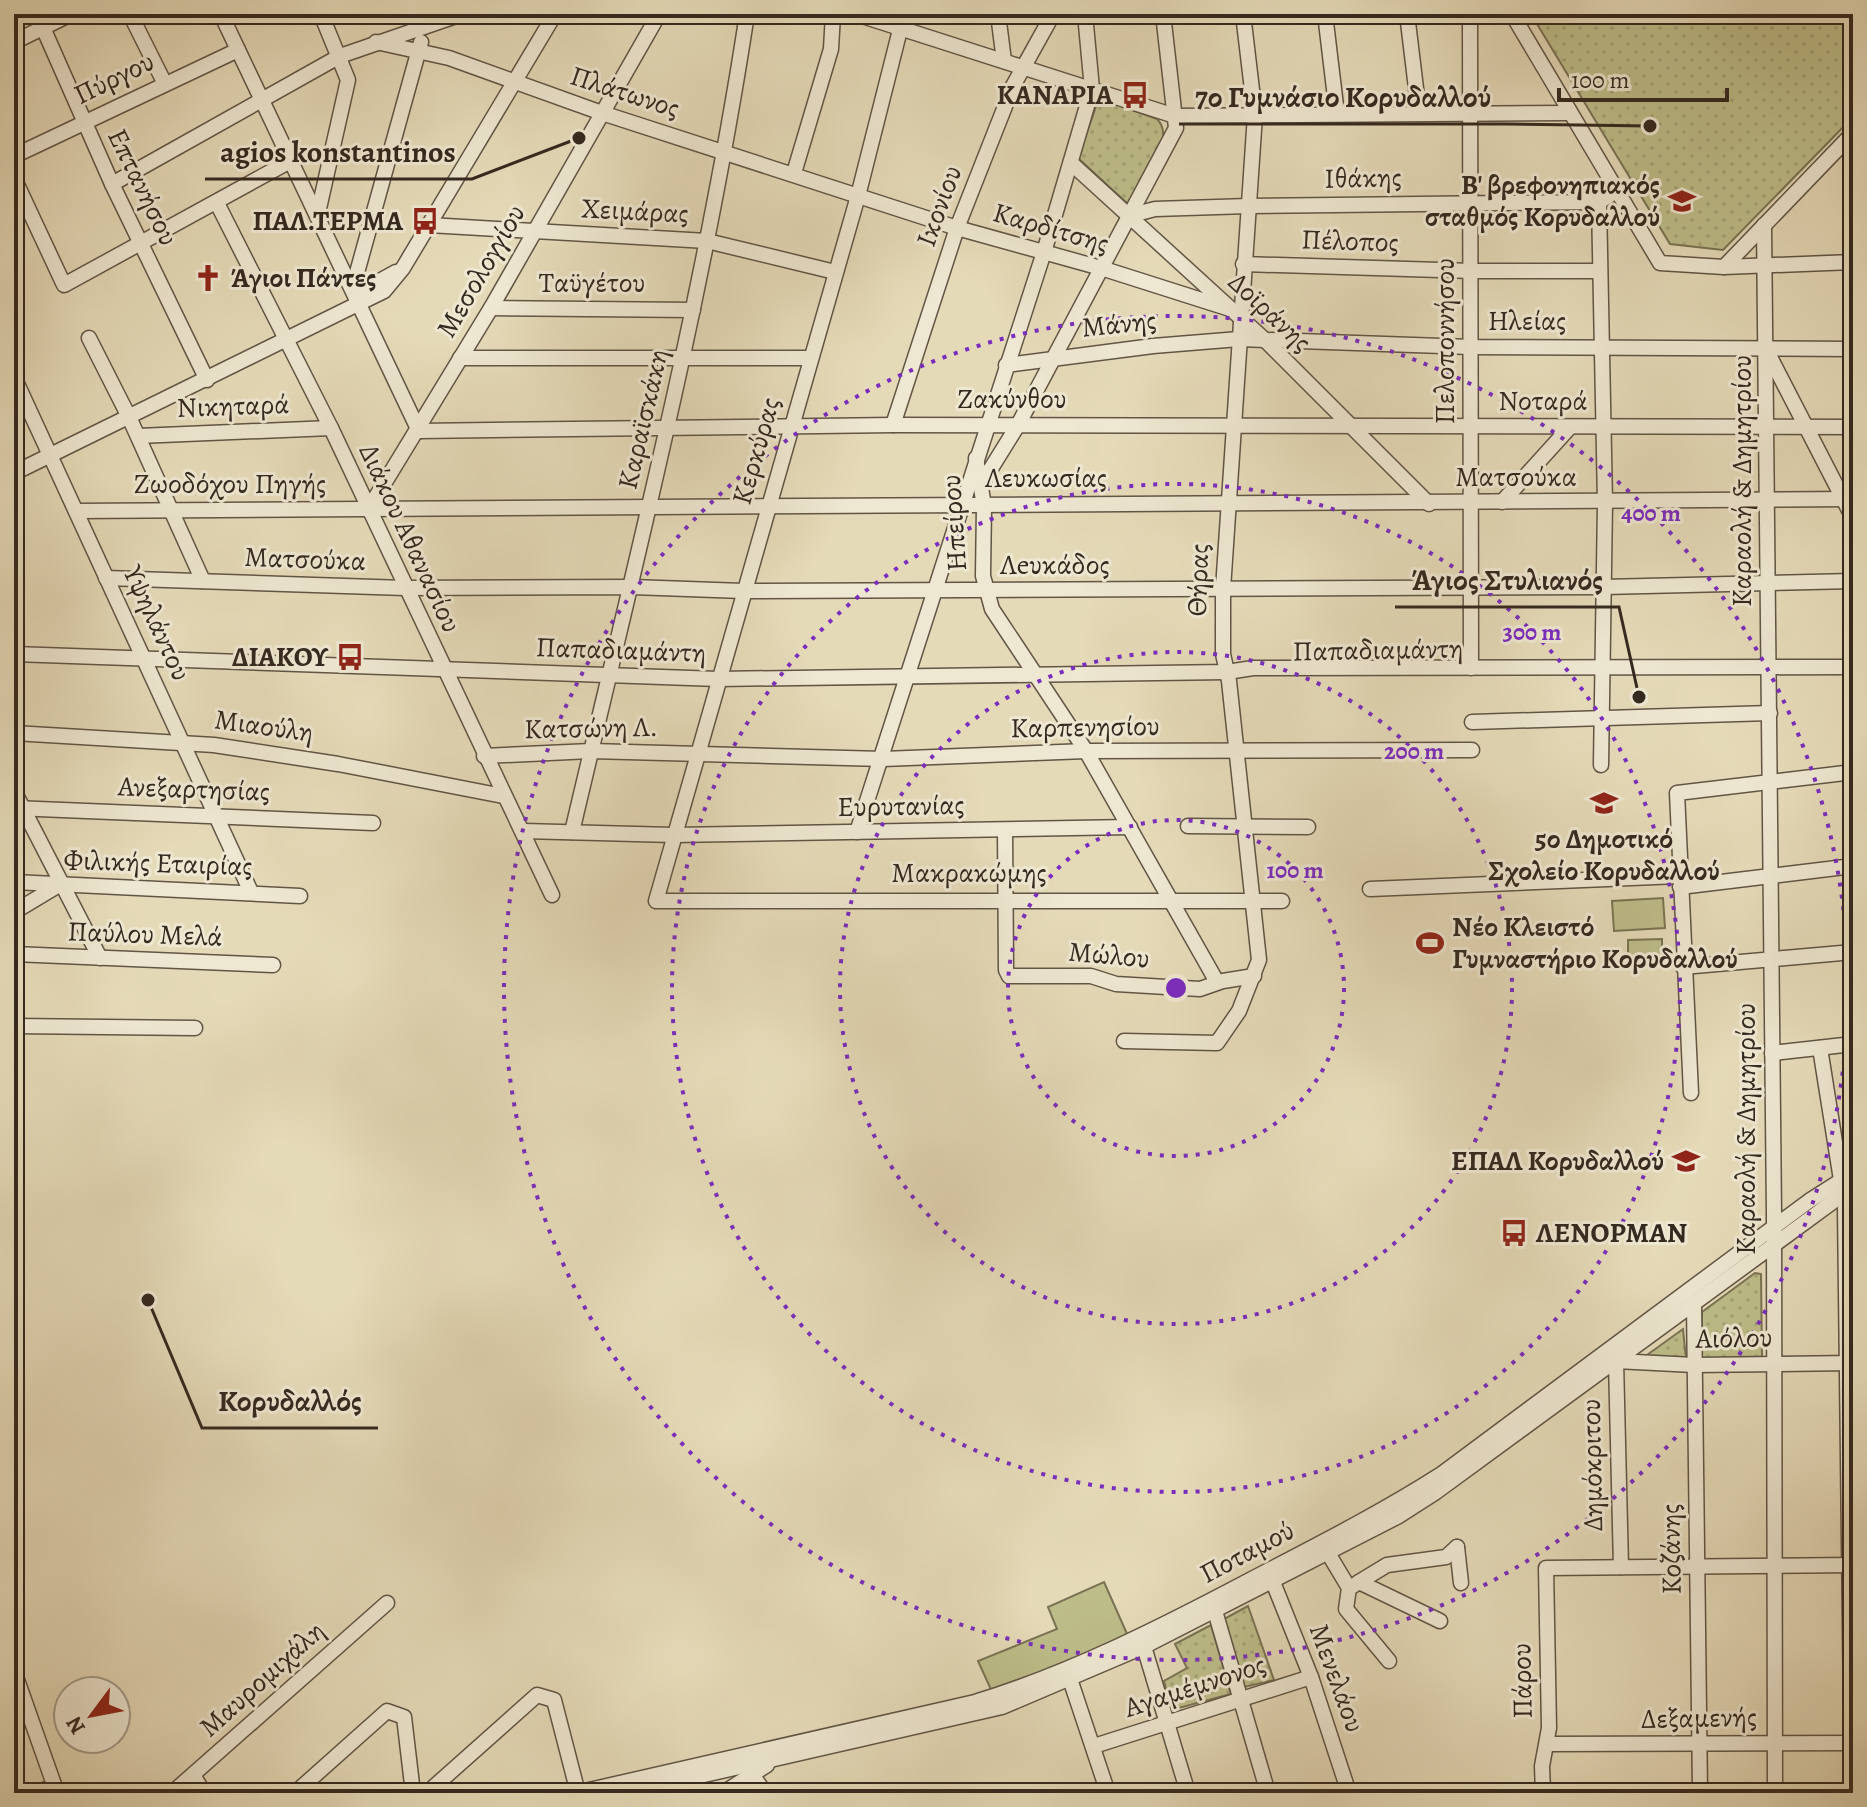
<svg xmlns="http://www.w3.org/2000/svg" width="1867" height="1807" font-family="Alegreya,serif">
  <defs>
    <pattern id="grass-dots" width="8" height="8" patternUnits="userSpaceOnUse" patternTransform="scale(2)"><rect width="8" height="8" fill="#bdbd89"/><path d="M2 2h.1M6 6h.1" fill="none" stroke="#a3a276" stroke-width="1.8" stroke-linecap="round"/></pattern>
  </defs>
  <rect width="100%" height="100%" fill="#e5dab8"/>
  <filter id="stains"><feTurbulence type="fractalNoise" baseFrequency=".0025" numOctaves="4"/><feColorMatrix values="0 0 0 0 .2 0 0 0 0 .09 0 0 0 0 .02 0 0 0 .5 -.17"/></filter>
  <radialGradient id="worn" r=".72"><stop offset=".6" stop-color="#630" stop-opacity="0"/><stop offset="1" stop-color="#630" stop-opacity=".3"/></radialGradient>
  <!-- grass -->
  <g fill="url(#grass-dots)" stroke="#797354" stroke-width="2">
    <path d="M1531,14H1853V117L1723,250L1670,244Z"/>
    <path d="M1099,98L1157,119C1178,139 1140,184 1129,205L1078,158Z"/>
    <path d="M1755,1273L1761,1274L1762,1358L1702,1359V1312Z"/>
    <path d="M1683,1329L1686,1359H1649L1647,1355Z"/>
    <path d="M1248,1606L1274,1680L1244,1687L1224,1619Z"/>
    <path d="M1211,1625L1231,1694L1171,1710L1164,1681L1187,1668L1175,1644Z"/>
  </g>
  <!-- pitch -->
  <g fill="#bdbd89" stroke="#797354" stroke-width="2">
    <path d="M1663,898L1665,928L1614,931L1612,901Z"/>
    <path d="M1662,939V956L1628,957V940Z"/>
    <path d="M1104,1582L1128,1636L993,1694L978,1661L1057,1629L1048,1607Z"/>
  </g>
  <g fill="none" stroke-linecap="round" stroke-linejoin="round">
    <!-- minor casing -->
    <g stroke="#615546" stroke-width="17">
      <g id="minor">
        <path d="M37,14L112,184L207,380"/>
        <path d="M130,14L164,82"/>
        <path d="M221,14L419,431"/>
        <path d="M856,14L1175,116L1570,113"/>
        <path d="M904,14L858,196L656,901H1282"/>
        <path d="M998,14L1004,61"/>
        <path d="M1325,14L1337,114"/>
        <path d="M1407,14L1419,113"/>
        <path d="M1470,14L1471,668"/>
        <path d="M1512,14L1660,263L1724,267L1853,262"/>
        <path d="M14,42L71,14"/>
        <path d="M376,42L449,58L602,113L957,228L1101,268L1230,309"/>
        <path d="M14,156L238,50"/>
        <path d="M1071,163L1266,341L1429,504"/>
        <path d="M794,173L831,49L833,14"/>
        <path d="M14,178L64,285L292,160"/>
        <path d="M112,184L340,56L462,14"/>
        <path d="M217,203L331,428L552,895"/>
        <path d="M318,213L348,80L321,14"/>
        <path d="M1128,216L1155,209L1248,206L1599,202"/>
        <path d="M429,225L707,241L835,272"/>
        <path d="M1764,225L1774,1215L1775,1793"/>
        <path d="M1243,264L1472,271H1600"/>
        <path d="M1724,267L1853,133"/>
        <path d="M353,287L421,42"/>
        <path d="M356,294L396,272"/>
        <path d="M491,308L693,310"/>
        <path d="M89,338L129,417L203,581"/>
        <path d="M1769,355L1853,518"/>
        <path d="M460,358H809"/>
        <path d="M1006,365L1153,346L1239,339L1471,347L1853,349"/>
        <path d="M14,377L251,892"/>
        <path d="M893,425L957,228L1013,86L1053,14"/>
        <path d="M419,431L893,425L1853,427"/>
        <path d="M138,436L331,428"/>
        <path d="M976,458L984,506L983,576L992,609L1086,751L1217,982"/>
        <path d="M14,473L384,291L403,268L555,14"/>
        <path d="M982,483L1018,425L1176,128L1163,14"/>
        <path d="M1502,502L1570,427"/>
        <path d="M368,510L491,308L659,14"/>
        <path d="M76,511L1853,499"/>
        <path d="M106,578L405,588L632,587L743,591L1604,587L1853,581"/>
        <path d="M14,654L718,679L1227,672L1253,668L1853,667"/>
        <path d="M1472,722L1770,713"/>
        <path d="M14,733L214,745L338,764L503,796"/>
        <path d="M484,756L591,751L883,759L1086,751L1472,750"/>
        <path d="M1601,765L1605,503L1599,202L1616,191"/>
        <path d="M14,791L100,958"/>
        <path d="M14,808L373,823"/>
        <path d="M1188,826L1308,827"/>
        <path d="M1005,830L1006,970L1009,976H1091L1116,984L1200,989L1223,981L1254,976"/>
        <path d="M523,831L673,835L1130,827"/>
        <path d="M572,832C636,560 705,290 747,14"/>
        <path d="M857,832L1044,252L1092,89L1085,14"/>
        <path d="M14,882L300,896"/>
        <path d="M1680,887L1853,866"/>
        <path d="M1370,889L1679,876"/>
        <path d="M14,912L59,885"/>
        <path d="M14,954L273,965"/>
        <path d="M1683,967L1853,952"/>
        <path d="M14,1026L195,1028"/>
        <path d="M1124,1041L1217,1043L1239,1011L1259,960L1229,681L1223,654V589L1255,115L1243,14"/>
        <path d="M1820,1048L1841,1180"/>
        <path d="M1772,1053L1853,1044"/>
        <path d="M1691,1093L1677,793L1853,772"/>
        <path d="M1845,1208L1852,1793"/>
        <path d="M1694,1304L1700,1793"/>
        <path d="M1457,1547L1461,1583"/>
        <path d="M1328,1553L1349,1588L1346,1609L1389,1661"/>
        <path d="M1621,1567L1616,1361L1694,1365L1853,1363"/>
        <path d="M1273,1582L1311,1677L1349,1793"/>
        <path d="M1359,1582L1387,1565L1446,1557L1457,1547"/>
        <path d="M1353,1586L1359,1582L1440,1621"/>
        <path d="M1215,1611L1268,1793"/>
        <path d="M1142,1640L1188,1793"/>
        <path d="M14,1671L57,1793"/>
        <path d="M1070,1679L1108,1793"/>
        <path d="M1547,1744L1853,1743"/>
        <path d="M1094,1746L1311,1677"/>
        <path d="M752,1774L765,1793"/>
        <path d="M193,1775L204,1793"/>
        <path d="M35,1793L55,1786"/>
        <path d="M172,1793L387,1603"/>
        <path d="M295,1793L387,1711L404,1717L413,1793"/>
        <path d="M427,1793L537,1695L554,1700L578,1793"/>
        <path d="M576,1793L975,1702C1070,1673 1161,1627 1248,1581C1313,1547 1379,1514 1440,1475L1809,1201L1853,1173"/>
        <path d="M625,1793L1002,1707L1143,1647L1397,1517L1436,1492L1853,1187"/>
        <path d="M723,1793L767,1765"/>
        <path d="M1543,1793L1542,1766L1549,1728L1546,1568L1853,1565"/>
      </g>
    </g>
    <!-- minor -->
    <use href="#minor" stroke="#eee7d1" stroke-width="14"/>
  </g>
  <!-- distance rings -->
  <g fill="none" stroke="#7b2cbf" stroke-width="4" stroke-dasharray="4 8">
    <circle cx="1176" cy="988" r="168"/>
    <circle cx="1176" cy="988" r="336"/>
    <circle cx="1176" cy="988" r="504"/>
    <circle cx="1176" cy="988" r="672"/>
  </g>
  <!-- icons -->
  <defs>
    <g id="bus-bare" transform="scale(2.16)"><path d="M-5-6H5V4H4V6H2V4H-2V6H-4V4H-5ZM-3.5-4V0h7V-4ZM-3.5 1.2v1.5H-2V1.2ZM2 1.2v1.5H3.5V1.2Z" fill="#8f2418" stroke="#eee7d1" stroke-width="2.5" paint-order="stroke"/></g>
    <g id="school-bare" transform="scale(2.16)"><path d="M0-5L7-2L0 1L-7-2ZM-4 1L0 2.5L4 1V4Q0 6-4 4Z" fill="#8f2418" stroke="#eee7d1" stroke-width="2.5" paint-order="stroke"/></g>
    <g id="church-bare" transform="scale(2.16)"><path d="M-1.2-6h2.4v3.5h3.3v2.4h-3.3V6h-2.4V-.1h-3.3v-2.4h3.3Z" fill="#8f2418" stroke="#eee7d1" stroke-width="2.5" paint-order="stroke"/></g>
    <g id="stadium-bare" transform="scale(2.16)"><path d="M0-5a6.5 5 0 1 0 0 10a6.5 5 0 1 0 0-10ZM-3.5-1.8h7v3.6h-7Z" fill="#8f2418" stroke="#eee7d1" stroke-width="2.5" paint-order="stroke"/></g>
  </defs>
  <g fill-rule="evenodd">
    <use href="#bus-bare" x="1135" y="95"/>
    <use href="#school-bare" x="1682" y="201"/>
    <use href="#bus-bare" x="425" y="221"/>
    <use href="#church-bare" x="208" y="278"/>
    <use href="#bus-bare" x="350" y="657"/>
    <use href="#school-bare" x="1604" y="803"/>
    <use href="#stadium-bare" x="1430" y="943"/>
    <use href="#school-bare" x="1686" y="1161"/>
    <use href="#bus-bare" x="1514" y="1233"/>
  </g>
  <g text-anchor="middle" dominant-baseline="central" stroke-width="6" stroke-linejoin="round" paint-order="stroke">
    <!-- street labels -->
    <g font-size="28" fill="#352920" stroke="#eee7d1">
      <text transform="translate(114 78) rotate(-26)">Πύργου</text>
      <text transform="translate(625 92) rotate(18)">Πλάτωνος</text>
      <text transform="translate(1363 178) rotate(-1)">Ιθάκης</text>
      <text transform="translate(143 187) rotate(64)">Επτανήσου</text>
      <text transform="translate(939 206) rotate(-70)">Ικονίου</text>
      <text transform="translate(635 211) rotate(3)">Χειμάρας</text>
      <text transform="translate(1051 228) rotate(16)">Καρδίτσης</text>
      <text transform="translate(1350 241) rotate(2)">Πέλοπος</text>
      <text transform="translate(481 271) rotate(-60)">Μεσολογγίου</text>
      <text x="592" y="283">Ταϋγέτου</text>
      <text transform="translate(1270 312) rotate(43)">Δοϊράνης</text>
      <text x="1527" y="321">Ηλείας</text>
      <text transform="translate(1119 324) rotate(-6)">Μάνης</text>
      <text transform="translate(1445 341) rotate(-90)">Πελοποννήσου</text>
      <text x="1012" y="399">Ζακύνθου</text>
      <text x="1543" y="401">Νοταρά</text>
      <text transform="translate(233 406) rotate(-2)">Νικηταρά</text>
      <text transform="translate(643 419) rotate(-77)">Καραϊσκάκη</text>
      <text transform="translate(756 451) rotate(-74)">Κερκύρας</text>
      <text x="1516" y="477">Ματσούκα</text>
      <text x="1046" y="478">Λευκωσίας</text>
      <text transform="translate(1742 481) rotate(-90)">Καραολή &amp; Δημητρίου</text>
      <text x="230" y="484">Ζωοδόχου Πηγής</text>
      <text transform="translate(954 523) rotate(-94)">Ηπείρου</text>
      <text transform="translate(410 538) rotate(65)">Διάκου Αθανασίου</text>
      <text transform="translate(305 559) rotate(2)">Ματσούκα</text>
      <text x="1055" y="565">Λeυκάδος</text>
      <text transform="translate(1198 580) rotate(-88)">Θήρας</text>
      <text transform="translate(157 623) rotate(65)">Υψηλάντου</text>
      <text transform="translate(621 650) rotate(2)">Παπαδιαμάντη</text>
      <text transform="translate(1378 650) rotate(-1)">Παπαδιαμάντη</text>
      <text transform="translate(264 726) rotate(8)">Μιαούλη</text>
      <text transform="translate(1085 727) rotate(-1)">Καρπενησίου</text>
      <text transform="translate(591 728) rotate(-1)">Κατσώνη Λ.</text>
      <text transform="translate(194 789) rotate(2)">Ανεξαρτησίας</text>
      <text transform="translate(901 806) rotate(-1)">Ευρυτανίας</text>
      <text transform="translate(158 863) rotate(2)">Φιλικής Εταιρίας</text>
      <text x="969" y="873">Μακρακώμης</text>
      <text transform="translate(145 934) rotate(2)">Παύλου Μελά</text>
      <text transform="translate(1109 955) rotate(5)">Μώλου</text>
      <text transform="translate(1746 1129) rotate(-90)">Καραολή &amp; Δημητρίου</text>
      <text transform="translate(1734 1338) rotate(-1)">Αιόλου</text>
      <text transform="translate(1592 1465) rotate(-91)">Δημόκριτου</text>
      <text transform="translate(1671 1549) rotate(-91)">Κοζάνης</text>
      <text transform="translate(1247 1552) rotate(-28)">Ποταμού</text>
      <text transform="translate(1337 1678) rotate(70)">Μενελάου</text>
      <text transform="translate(262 1679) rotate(-42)">Μαυρομιχάλη</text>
      <text transform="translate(1522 1681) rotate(-91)">Πάρου</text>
      <text transform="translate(1195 1686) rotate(-18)">Αγαμέμνονος</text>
      <text transform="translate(1699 1718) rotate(-1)">Δεξαμενής</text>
    </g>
    <!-- poi labels -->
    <g font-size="28" font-weight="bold" fill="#352920" stroke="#eee7d1" text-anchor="end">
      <text x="1113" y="95">ΚΑΝΑΡΙΑ</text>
      <text x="1660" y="185">Β' βρεφονηπιακός<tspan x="1660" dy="32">σταθμός Κορυδαλλού</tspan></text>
      <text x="403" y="221">ΠΑΛ.ΤΕΡΜΑ</text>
      <text x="230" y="278" text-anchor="start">Άγιοι Πάντες</text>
      <text x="328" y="657">ΔΙΑΚΟΥ</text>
      <text x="1604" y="839" text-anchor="middle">5ο Δημοτικό<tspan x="1604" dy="32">Σχολείο Κορυδαλλού</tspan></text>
      <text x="1452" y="927" text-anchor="start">Νέο Κλειστό<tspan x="1452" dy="32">Γυμναστήριο Κορυδαλλού</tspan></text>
      <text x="1664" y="1161">ΕΠΑΛ Κορυδαλλού</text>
      <text x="1536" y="1233" text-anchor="start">ΛΕΝΟΡΜΑΝ</text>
    </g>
  </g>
  <circle cx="1176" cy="988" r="12" fill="#7b2cbf" stroke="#eee7d1" stroke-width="4"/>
  <g font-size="24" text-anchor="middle" font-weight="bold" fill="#7b2cbf" stroke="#eee7d1" stroke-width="6" stroke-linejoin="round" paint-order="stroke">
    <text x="1651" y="521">400 m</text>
    <text x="1532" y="640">300 m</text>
    <text x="1414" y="759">200 m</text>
    <text x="1295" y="878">100 m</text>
  </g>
  <!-- callouts -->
  <path fill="none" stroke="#352920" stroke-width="3" d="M1650 126L1507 124H1179M579 138L472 179H205M1639 697L1619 607H1395M148 1300L202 1428H378"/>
  <g fill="#352920" stroke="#eee7d1" stroke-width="3">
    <circle cx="1650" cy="126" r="8"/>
    <circle cx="579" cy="138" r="8"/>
    <circle cx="1639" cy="697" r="8"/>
    <circle cx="148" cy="1300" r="8"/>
  </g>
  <g font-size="30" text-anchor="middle" font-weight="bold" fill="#352920" stroke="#eee7d1" stroke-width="6" stroke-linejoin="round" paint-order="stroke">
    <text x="1343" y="107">7ο Γυμνάσιο Κορυδαλλού</text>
    <text x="338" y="162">agios konstantinos</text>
    <text x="1507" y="590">Άγιος Στυλιανός</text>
    <text x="290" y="1411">Κορυδαλλός</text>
  </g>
  <!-- margin -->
  <rect width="1867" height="1807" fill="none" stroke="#e5dab8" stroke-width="48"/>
  <rect x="16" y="16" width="1835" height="1775" fill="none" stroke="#352920" stroke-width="4"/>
  <rect x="24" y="24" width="1819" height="1759" fill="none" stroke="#352920" stroke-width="2"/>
  <!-- north arrow -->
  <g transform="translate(92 1715) rotate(238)"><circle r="38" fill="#eee7d1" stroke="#a49b8a" stroke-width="2"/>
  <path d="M0-6L14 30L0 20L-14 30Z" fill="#8f2418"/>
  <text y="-12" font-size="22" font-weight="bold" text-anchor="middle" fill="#352920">N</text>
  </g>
  <!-- scale -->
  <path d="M1559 88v12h168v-12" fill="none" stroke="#352920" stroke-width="4"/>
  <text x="1571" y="88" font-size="24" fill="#352920" stroke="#eee7d1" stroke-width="6" paint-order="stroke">100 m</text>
  <rect width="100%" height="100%" filter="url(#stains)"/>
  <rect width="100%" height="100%" fill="url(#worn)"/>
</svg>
